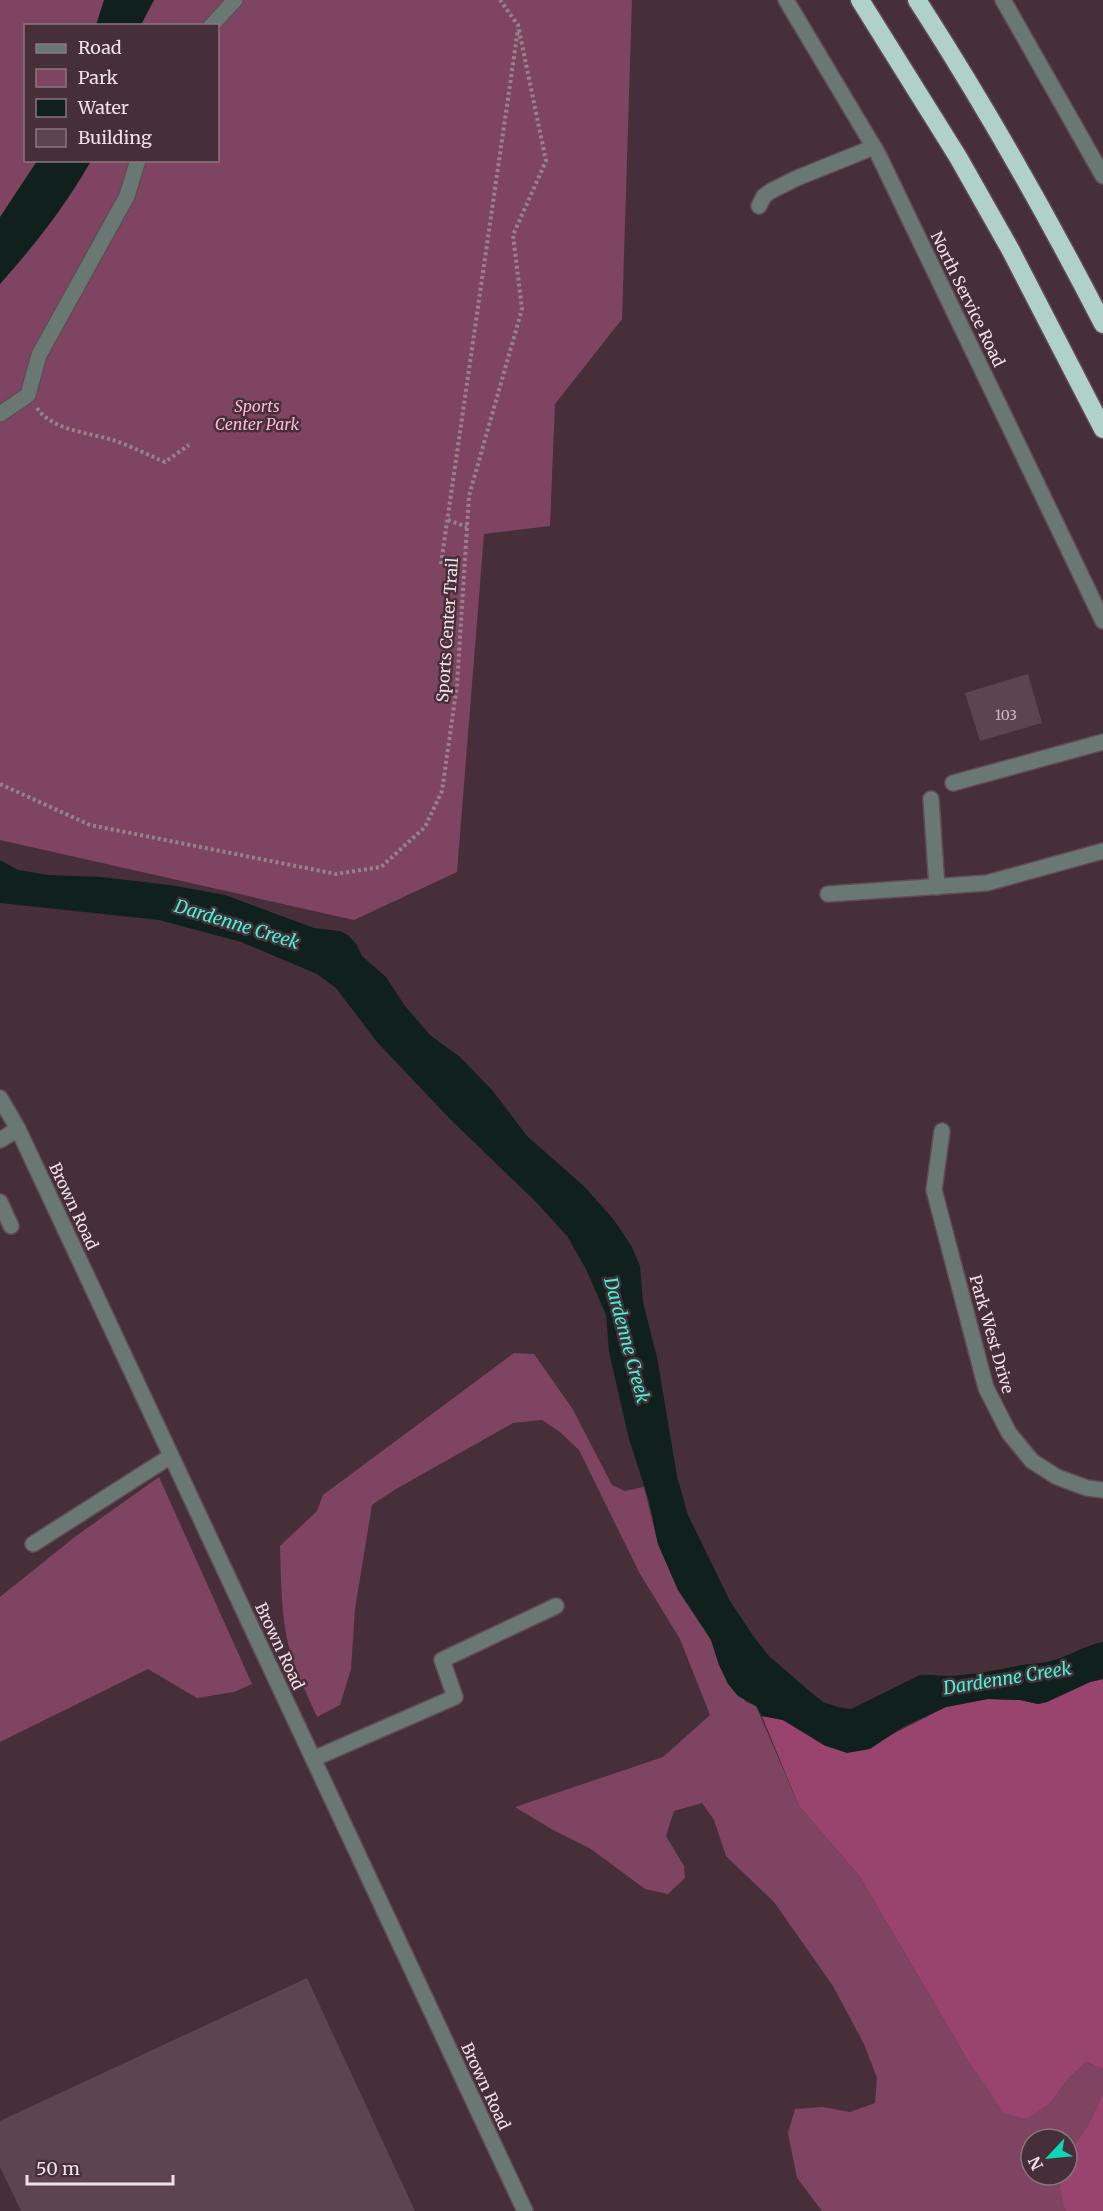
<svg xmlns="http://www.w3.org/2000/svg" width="1103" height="2211" font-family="Merriweather,serif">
  <rect width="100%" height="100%" fill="#472f39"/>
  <!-- green -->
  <g fill="#7f4461" fill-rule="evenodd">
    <path d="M0,0H632L622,319L555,404L550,526L484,534L457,872L354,920L0,840ZM26,26H218V160H26Z"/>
    <path d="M514,1353L534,1354L572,1408L612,1485L625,1491L644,1487L658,1544L678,1590L704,1627L711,1640L719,1665L746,1702L756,1706L799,1806L860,1877L964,2054L1051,2102L1068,2079L1086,2062L1103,2069V2093L1088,2125L1067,2157V2139H1031V2175H1058L1063,2206L1066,2211H822L797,2178L788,2133L795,2109L823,2107L850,2112L875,2103L877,2078L864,2044L833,1986L774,1902L726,1856L714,1820L702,1803L674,1811L666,1836L684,1866L685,1878L668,1894L645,1889L591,1849L553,1830L515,1807L663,1757L710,1715L680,1639L640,1574L579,1450L560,1432L542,1420L513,1423L396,1489L372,1505L355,1609L351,1669L340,1705L317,1717C307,1694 296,1672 289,1648C281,1615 281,1580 280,1546L317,1511L323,1495Z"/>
    <path d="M159,1477L252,1684L234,1692L197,1698L148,1669L0,1742V1597L76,1536Z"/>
  </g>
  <!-- forest -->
  <g fill="#98446f">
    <path d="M1103,1679V2069L1086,2062L1068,2079L1051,2102L1027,2119L1004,2113L964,2054L860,1877L799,1806L762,1716L783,1720L825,1746L889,1736L946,1707L988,1699L1020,1700L1038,1704L1047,1702L1090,1682Z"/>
    <path d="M1103,2093V2211H1066L1063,2206L1058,2175H1067V2157L1088,2125Z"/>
  </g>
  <!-- water -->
  <g fill="#10211d">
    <path d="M104,0H154L141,25H96Z"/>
    <path d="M37,161H91C66,205 35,245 0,284V217Z"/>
    <path d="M0,860L18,870L49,875L101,877L170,885L225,895L314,928L340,931L348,935L357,945L362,956L386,977L405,1006L430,1035L460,1057L493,1091L527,1136L585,1187L614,1220L632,1247L640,1266L643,1302L657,1357L677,1476L688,1515L730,1601L754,1637L769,1656L807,1689L823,1702L838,1707L851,1709L920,1675C930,1674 939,1676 948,1676C973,1675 998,1670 1022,1665C1032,1663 1041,1664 1050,1661C1069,1657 1084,1645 1103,1642V1679L1090,1682L1047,1702L1038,1704L1020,1700L988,1699L946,1707L903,1727L870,1749L847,1753L826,1746L783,1720L762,1716L756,1706L738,1696L728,1684L719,1665L711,1640L678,1590L658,1544L649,1501L629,1439L620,1400L609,1352L606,1315L586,1269L567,1236L536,1202L449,1118L377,1042L336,988L317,974L241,942L159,920L0,903Z"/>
  </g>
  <!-- building -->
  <g fill="#5d444f">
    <path d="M1028,674L1042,723L980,741L965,693Z"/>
    <path d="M307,1978L415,2211H21L0,2167V2121Z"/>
  </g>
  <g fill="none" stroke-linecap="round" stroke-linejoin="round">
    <!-- minor casing -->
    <g stroke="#624b55" stroke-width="18">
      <g id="minor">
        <path d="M786,0L878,154L1103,621"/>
        <path d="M1003,0L1103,176"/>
        <path d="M211,26L235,0"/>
        <path d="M759,206L764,196L771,191L797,178L874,147"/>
        <path d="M0,414L28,395L39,355L127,196L138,160"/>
        <path d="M953,783L1103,742"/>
        <path d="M931,799L937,887"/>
        <path d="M828,894L987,883L1103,851"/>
        <path d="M0,1098L18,1129L525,2211"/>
        <path d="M942,1131L934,1190L986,1388L1009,1433L1032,1461L1057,1477L1087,1488L1103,1490"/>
        <path d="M0,1140L18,1129"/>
        <path d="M0,1202L11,1226"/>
        <path d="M33,1544L171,1456"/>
        <path d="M313,1759L455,1697L442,1660L556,1606"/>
      </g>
    </g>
    <!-- highway casing -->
    <g stroke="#624b55" stroke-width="21">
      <g id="highway">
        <path d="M860,0L958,157L1010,249L1103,429"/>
        <path d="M917,0C984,104 1046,213 1103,324"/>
      </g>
    </g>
    <!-- path -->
    <g stroke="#96828a" stroke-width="4" stroke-dasharray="3 3" stroke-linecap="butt">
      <path d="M37,408C51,430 90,433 113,440C131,446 148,455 165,462L189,445"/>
      <path d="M448,520L467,527"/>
      <path d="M441,564L518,29"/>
      <path d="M0,784L90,825L336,874L381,867L425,827L442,791L457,685L469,496L522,309L513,235L546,161L518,25L500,0"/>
    </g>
    <!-- minor -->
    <use href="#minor" stroke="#6a7874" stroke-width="15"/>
    <!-- highway -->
    <use href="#highway" stroke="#afd1c8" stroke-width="18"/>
  </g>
  <g text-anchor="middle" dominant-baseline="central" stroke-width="5" stroke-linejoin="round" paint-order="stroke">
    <!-- number labels -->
    <g font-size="14" fill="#ccbac1">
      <text x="1006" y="715">103</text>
    </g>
    <!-- street labels -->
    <g font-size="16" fill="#f1e1e7" stroke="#472f39">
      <text transform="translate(968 299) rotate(64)">North Service Road</text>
      <text transform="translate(447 630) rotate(-86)">Sports Center Trail</text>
      <text transform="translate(74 1206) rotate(65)">Brown Road</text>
      <text transform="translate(992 1334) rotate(74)">Park West Drive</text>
      <text transform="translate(280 1646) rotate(65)">Brown Road</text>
      <text transform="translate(486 2086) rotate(65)">Brown Road</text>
    </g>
    <!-- park labels -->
    <g font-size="16" font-style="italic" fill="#ffb7d7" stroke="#472f39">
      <text x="257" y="406">Sports<tspan x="257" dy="18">Center Park</tspan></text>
    </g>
    <!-- water labels -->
    <g font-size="18" font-style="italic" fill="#3bf9d5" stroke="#472f39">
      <text transform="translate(237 924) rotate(17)">Dardenne Creek</text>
      <text transform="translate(627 1340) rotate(75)">Dardenne Creek</text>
      <text transform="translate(1007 1678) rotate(-9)">Dardenne Creek</text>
    </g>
  </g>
  <!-- legend -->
  <rect x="24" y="24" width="195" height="138" fill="#472f39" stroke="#8b767f" stroke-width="1.5"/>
  <rect x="36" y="44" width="30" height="9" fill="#6a7874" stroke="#8b767f" stroke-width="1.5"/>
  <text x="78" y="54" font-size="18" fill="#f1e1e7">Road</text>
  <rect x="36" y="69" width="30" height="18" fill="#7f4461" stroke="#8b767f" stroke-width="1.5"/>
  <text x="78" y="84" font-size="18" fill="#f1e1e7">Park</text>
  <rect x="36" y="99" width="30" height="18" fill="#10211d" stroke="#8b767f" stroke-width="1.5"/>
  <text x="78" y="114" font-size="18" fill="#f1e1e7">Water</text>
  <rect x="36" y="129" width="30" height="18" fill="#5d444f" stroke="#8b767f" stroke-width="1.5"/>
  <text x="78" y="144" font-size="18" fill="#f1e1e7">Building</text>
  <!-- north arrow -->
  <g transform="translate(1049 2157) rotate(244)"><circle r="28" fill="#472f39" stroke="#8b767f" stroke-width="1.5"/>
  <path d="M0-4.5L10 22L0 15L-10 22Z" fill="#0dd5b5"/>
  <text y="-9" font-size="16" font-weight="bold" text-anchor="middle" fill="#f1e1e7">N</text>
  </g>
  <!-- scale -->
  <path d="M27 2175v9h146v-9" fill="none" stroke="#f1e1e7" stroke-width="3"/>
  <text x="36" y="2175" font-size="18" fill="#f1e1e7" stroke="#472f39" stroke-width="4.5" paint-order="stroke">50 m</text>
</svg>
